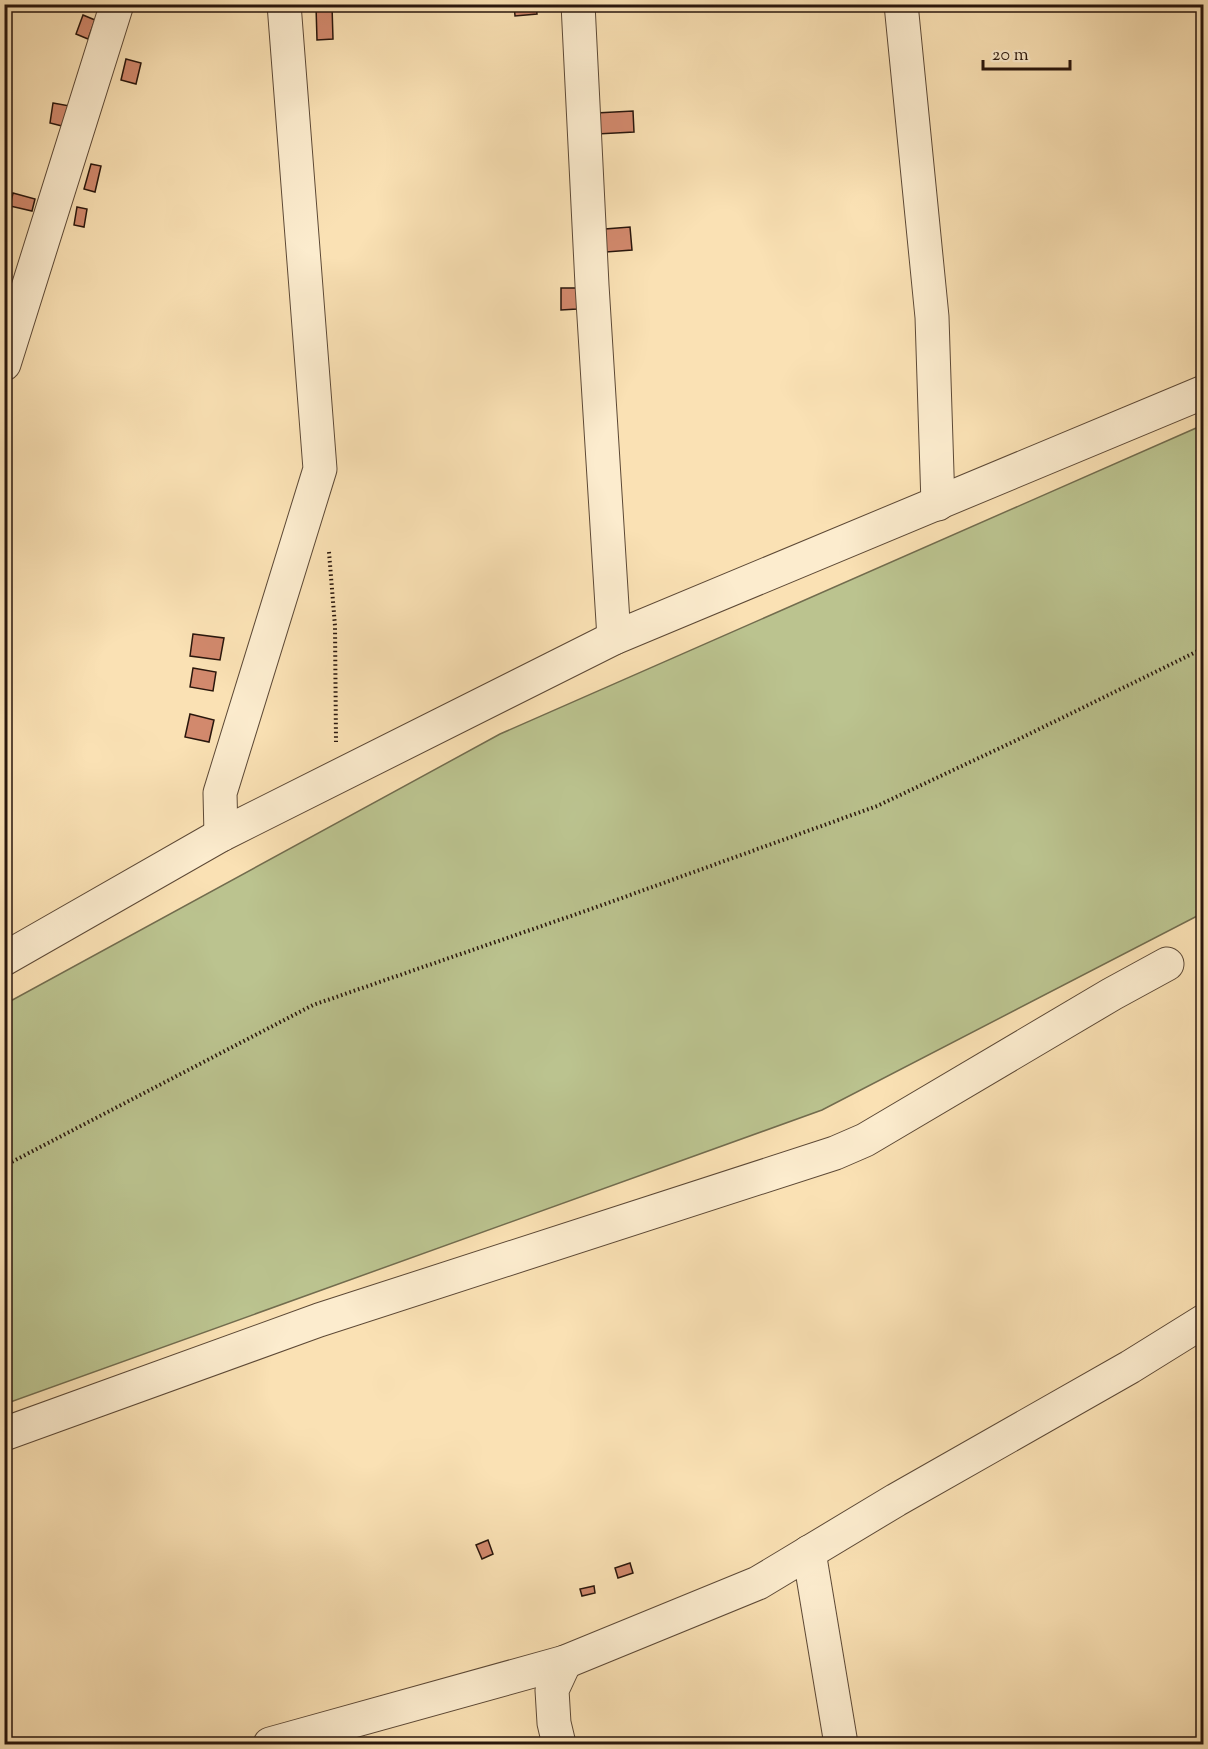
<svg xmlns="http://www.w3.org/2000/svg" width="1208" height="1749" font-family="'Sorts Mill Goudy',serif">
  <rect width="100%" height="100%" fill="#fae1b4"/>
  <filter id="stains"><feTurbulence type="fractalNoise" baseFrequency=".00333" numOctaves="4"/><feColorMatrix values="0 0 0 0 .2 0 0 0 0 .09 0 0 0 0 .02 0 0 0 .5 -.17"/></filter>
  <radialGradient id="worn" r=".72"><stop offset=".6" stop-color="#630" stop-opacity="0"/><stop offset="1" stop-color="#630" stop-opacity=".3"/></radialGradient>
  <!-- green -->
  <path fill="#bbc38f" stroke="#726c4e" stroke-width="1.5" d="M1203,425V913L822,1110L5,1404V1004L500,734Z"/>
  <!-- building -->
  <g fill="#d2896d" stroke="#29160c" stroke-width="1.5">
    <path d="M514,4H536L537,14L515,16Z"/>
    <path d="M316,6H332L333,39L317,40Z"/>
    <path d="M83,15L95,20L88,39L76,34Z"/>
    <path d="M126,59L141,63L136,84L121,80Z"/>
    <path d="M53,103L70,106L66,127L50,123Z"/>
    <path d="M633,111L634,132L597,134L596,113Z"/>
    <path d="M91,164L101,166L95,192L84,189Z"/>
    <path d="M13,193L35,199L32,211L10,206Z"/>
    <path d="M77,207L87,209L84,227L74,225Z"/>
    <path d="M630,227L632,250L606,252L605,229Z"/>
    <path d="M561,288H577V309L561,310Z"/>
    <path d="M193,634L224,638L220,660L190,656Z"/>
    <path d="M193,668L216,672L213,691L190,687Z"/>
    <path d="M190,714L214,720L209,742L185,737Z"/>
    <path d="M488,1540L493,1554L482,1559L476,1545Z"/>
    <path d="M630,1563L633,1573L618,1578L615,1568Z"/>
    <path d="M594,1586L595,1593L582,1596L580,1589Z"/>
  </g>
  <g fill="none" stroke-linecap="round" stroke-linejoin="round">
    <!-- minor casing -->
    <g stroke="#5d4936" stroke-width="35">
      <g id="minor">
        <path d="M578,4L592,285L614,638"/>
        <path d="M901,4L932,317L938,504"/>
        <path d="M4,364L117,4"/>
        <path d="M221,835L220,793L320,469L284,4"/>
        <path d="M4,959L221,835L614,638L1204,392"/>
        <path d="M4,1434L319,1320L835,1153L865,1140L1112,994L1167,964"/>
        <path d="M809,1552L841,1744"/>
        <path d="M270,1744L565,1662L758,1583L896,1500L1130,1367L1204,1321"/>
        <path d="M559,1744L554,1723L552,1690L565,1662"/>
      </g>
    </g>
    <!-- path -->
    <g stroke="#29160c" stroke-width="4" stroke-dasharray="1.5 3" stroke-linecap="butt">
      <path d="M329,552L335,626L336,742"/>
      <path d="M4,1166L313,1005L594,908L877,806L1017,740L1204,648"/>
    </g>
    <!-- minor -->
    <use href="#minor" stroke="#fcecce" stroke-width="33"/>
  </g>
  <!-- margin -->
  <rect width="1208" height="1749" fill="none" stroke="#fae1b4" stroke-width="24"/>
  <rect x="6" y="6" width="1196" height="1737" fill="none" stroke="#29160c" stroke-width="3"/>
  <rect x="12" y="12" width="1184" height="1725" fill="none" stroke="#29160c" stroke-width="1.5"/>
  <!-- scale -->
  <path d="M983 60v9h87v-9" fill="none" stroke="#29160c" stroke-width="3"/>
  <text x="992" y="60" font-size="18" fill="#29160c" stroke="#fcecce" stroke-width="4.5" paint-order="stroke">20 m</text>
  <rect width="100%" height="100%" filter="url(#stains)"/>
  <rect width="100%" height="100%" fill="url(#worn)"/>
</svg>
